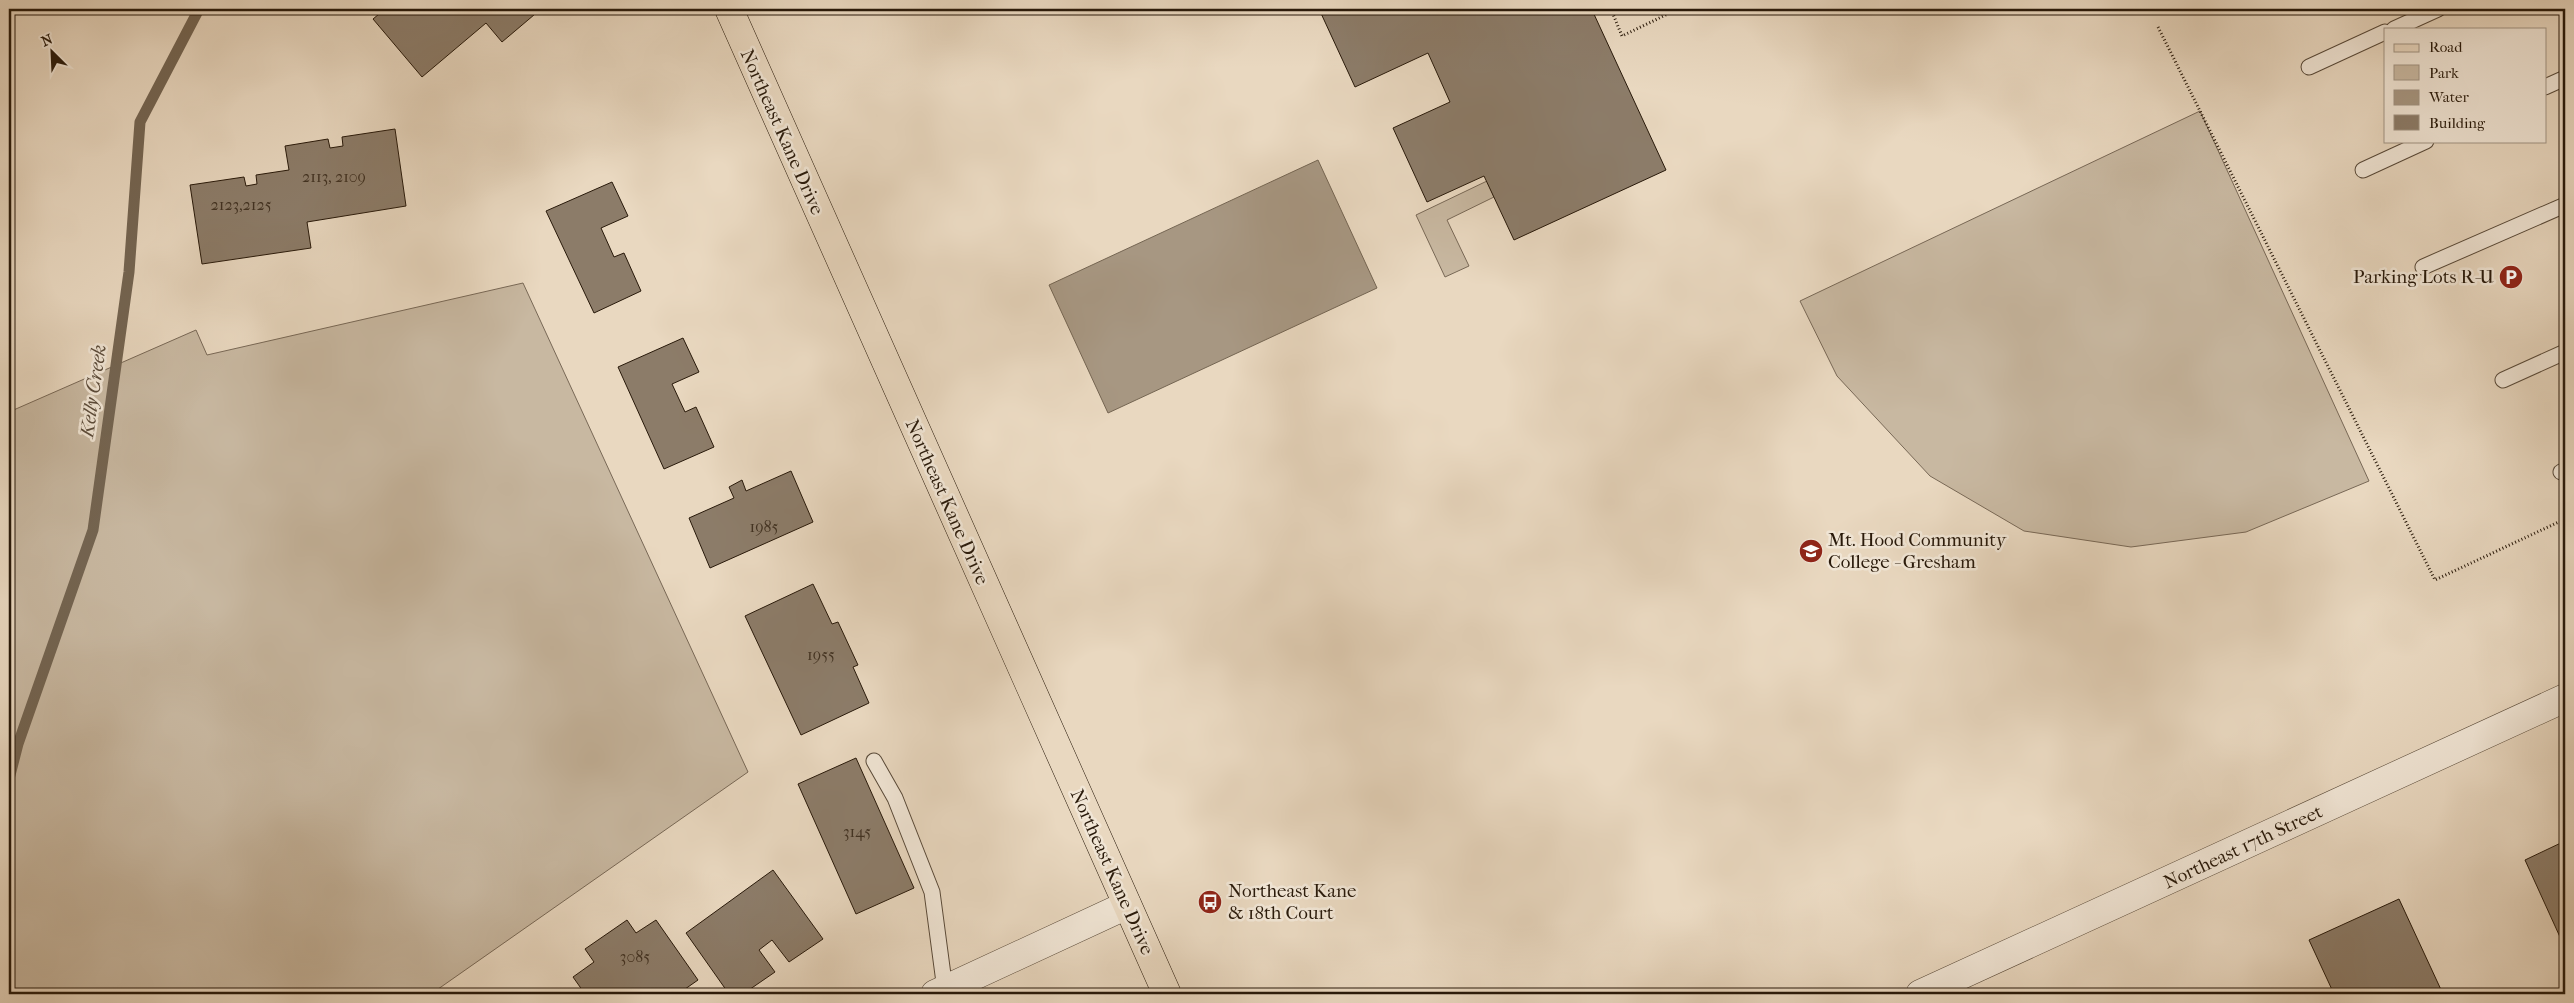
<svg xmlns="http://www.w3.org/2000/svg" width="2574" height="1003" font-family="'IM FELL French Canon',serif">
  <rect width="100%" height="100%" fill="#e9d8c0"/>
  <filter id="stains"><feTurbulence type="fractalNoise" baseFrequency=".004" numOctaves="4"/><feColorMatrix values="0 0 0 0 .2 0 0 0 0 .09 0 0 0 0 .02 0 0 0 .5 -.17"/></filter>
  <radialGradient id="worn" r=".72"><stop offset=".6" stop-color="#630" stop-opacity="0"/><stop offset="1" stop-color="#630" stop-opacity=".3"/></radialGradient>
  <!-- green -->
  <g fill="#c8b8a1" stroke="#786856">
    <path d="M2200,111L2369,481L2246,532L2131,547L2024,531L1930,476L1837,376L1800,301Z"/>
    <path d="M1487,181L1494,197L1447,220L1469,266L1445,277L1416,215Z"/>
    <path d="M523,283L748,772L431,994H9V412L196,330L207,355Z"/>
  </g>
  <!-- water -->
  <path fill="#a79782" stroke="#746552" d="M1318,160L1377,288L1108,413L1049,285Z"/>
  <g fill="none" stroke-linecap="round" stroke-linejoin="round">
    <!-- stream -->
    <path stroke="#746552" stroke-width="11" d="M9,779L18,744L93,530L129,272L140,122L199,9"/>
  </g>
  <!-- building -->
  <g fill="#8c7c69" stroke="#28190a">
    <path d="M385,9H541L502,42L486,23L422,77L373,19Z"/>
    <path d="M1319,9H1600L1593,12L1666,170L1514,240L1484,176L1427,202L1393,128L1450,102L1428,53L1355,87Z"/>
    <path d="M395,129L406,206L307,222L311,248L202,264L190,185L244,177L246,186L257,184L256,175L289,170L285,146L328,139L330,148L343,146L342,137Z"/>
    <path d="M612,182L628,216L601,228L614,257L624,253L641,291L594,313L546,211Z"/>
    <path d="M683,338L699,372L672,384L685,412L696,407L714,447L664,469L618,367Z"/>
    <path d="M791,471L813,522L710,568L689,518L734,498L729,487L742,480L746,491Z"/>
    <path d="M813,584L832,624L838,622L858,665L853,667L869,703L801,735L745,616Z"/>
    <path d="M856,758L914,888L856,914L798,784Z"/>
    <path d="M2565,841V948L2525,860Z"/>
    <path d="M773,870L823,939L789,962L772,940L759,950L775,972L743,994H729L686,933Z"/>
    <path d="M2399,899L2443,994H2334L2309,940Z"/>
    <path d="M627,920L636,933L656,920L698,980L678,994H585L573,977L594,962L585,949Z"/>
  </g>
  <g fill="none" stroke-linecap="round" stroke-linejoin="round">
    <!-- service casing -->
    <g stroke="#584938" stroke-width="17">
      <g id="service">
        <path d="M2394,29L2438,9"/>
        <path d="M2309,67L2385,32"/>
        <path d="M2545,87L2565,78"/>
        <path d="M2363,170L2426,141"/>
        <path d="M2423,267L2565,205"/>
        <path d="M2503,380L2565,352"/>
        <path d="M2561,472L2565,470"/>
        <path d="M874,761L895,798L932,892L945,990"/>
      </g>
    </g>
    <!-- minor casing -->
    <g stroke="#584938" stroke-width="29">
      <path id="minor" d="M935,994L1127,905"/>
    </g>
    <!-- tertiary casing -->
    <g stroke="#584938" stroke-width="29">
      <path id="tertiary" d="M1920,994L2565,698"/>
    </g>
    <!-- primary casing -->
    <g stroke="#28190a" stroke-width="29">
      <path id="primary" d="M729,9L1167,994"/>
    </g>
    <!-- path -->
    <g stroke="#28190a" stroke-width="3" stroke-dasharray="1 2.5" stroke-linecap="butt">
      <path d="M1611,9L1622,36L1678,9"/>
      <path d="M2158,27L2435,580L2565,519"/>
    </g>
    <!-- service -->
    <use href="#service" stroke="#f1e6d6" stroke-width="15"/>
    <!-- minor -->
    <use href="#minor" stroke="#f1e6d6" stroke-width="28"/>
    <!-- tertiary -->
    <use href="#tertiary" stroke="#f1e6d6" stroke-width="28"/>
    <!-- primary -->
    <use href="#primary" stroke="#e9d8c0" stroke-width="28"/>
  </g>
  <!-- icons -->
  <defs>
    <g id="parking-disc" transform="scale(1.25)"><circle r="9.5" fill="#8f2418" stroke="#f1e6d6"/><path d="M-3.5-5.5H1a3.5 3.5 0 0 1 0 7H-1V5.5H-3.5ZM-1-3.4V-.6H.8a1.4 1.4 0 0 0 0-2.8Z" fill="#fff"/></g>
    <g id="university-disc" transform="scale(1.25)"><circle r="9.5" fill="#8f2418" stroke="#f1e6d6"/><path d="M0-5L7-2L0 1L-7-2ZM-4 1L0 2.5L4 1V4Q0 6-4 4Z" fill="#fff"/></g>
    <g id="bus-disc" transform="scale(1.25)"><circle r="9.5" fill="#8f2418" stroke="#f1e6d6"/><path d="M-5-6H5V4H4V6H2V4H-2V6H-4V4H-5ZM-3.5-4V0h7V-4ZM-3.5 1.2v1.5H-2V1.2ZM2 1.2v1.5H3.5V1.2Z" fill="#fff"/></g>
  </defs>
  <g fill-rule="evenodd">
    <use href="#parking-disc" x="2511" y="277"/>
    <use href="#university-disc" x="1811" y="551"/>
    <use href="#bus-disc" x="1210" y="902"/>
  </g>
  <g text-anchor="middle" dominant-baseline="central" stroke-width="5" stroke-linejoin="round" paint-order="stroke">
    <!-- number labels -->
    <g font-size="16" fill="#413222">
      <text x="334" y="176">2113, 2109</text>
      <text x="241" y="204">2123,2125</text>
      <text x="764" y="526">1985</text>
      <text x="821" y="654">1955</text>
      <text x="857" y="831">3145</text>
      <text x="635" y="956">3085</text>
    </g>
    <!-- street labels -->
    <g font-size="19" fill="#28190a" stroke="#f1e6d6">
      <text transform="translate(782 132) rotate(66)">Northeast Kane Drive</text>
      <text transform="translate(947 502) rotate(66)">Northeast Kane Drive</text>
      <text transform="translate(2243 847) rotate(-25)">Northeast 17th Street</text>
      <text transform="translate(1112 872) rotate(66)">Northeast Kane Drive</text>
    </g>
    <!-- poi labels -->
    <g font-size="19" fill="#28190a" stroke="#f1e6d6" text-anchor="start">
      <text x="2494" y="277" text-anchor="end">Parking Lots R-U</text>
      <text x="1828" y="540">Mt. Hood Community<tspan x="1828" dy="22">College - Gresham</tspan></text>
      <text x="1228" y="891">Northeast Kane<tspan x="1228" dy="22">&amp; 18th Court</tspan></text>
    </g>
    <!-- water labels -->
    <g font-size="20" font-style="italic" fill="#5b4b3a" stroke="#f1e6d6">
      <text transform="translate(93 391) rotate(-82)">Kelly Creek</text>
    </g>
  </g>
  <!-- margin -->
  <rect width="2574" height="1003" fill="none" stroke="#e9d8c0" stroke-width="30"/>
  <rect x="10" y="10" width="2554" height="983" fill="none" stroke="#28190a" stroke-width="2.5"/>
  <rect x="15" y="15" width="2544" height="973" fill="none" stroke="#28190a"/>
  <!-- legend -->
  <rect x="2384" y="28" width="162" height="115" fill="#f1e6d6" stroke="#a19484"/>
  <rect x="2394" y="44" width="25" height="8" fill="#e9d8c0" stroke="#a19484"/>
  <text x="2429" y="52" font-size="15" fill="#28190a">Road</text>
  <rect x="2394" y="65" width="25" height="15" fill="#c8b8a1" stroke="#a19484"/>
  <text x="2429" y="78" font-size="15" fill="#28190a">Park</text>
  <rect x="2394" y="90" width="25" height="15" fill="#a79782" stroke="#a19484"/>
  <text x="2429" y="102" font-size="15" fill="#28190a">Water</text>
  <rect x="2394" y="115" width="25" height="15" fill="#8c7c69" stroke="#a19484"/>
  <text x="2429" y="128" font-size="15" fill="#28190a">Building</text>
  <!-- north arrow -->
  <g transform="translate(52 52) rotate(336)" stroke="#f1e6d6" stroke-width="4" paint-order="stroke">
  <path d="M0-4L9 19L0 12L-9 19Z" fill="#28190a"/>
  <text y="-8" font-size="14" font-weight="bold" text-anchor="middle" fill="#28190a">N</text>
  </g>
  <rect width="100%" height="100%" filter="url(#stains)"/>
  <rect width="100%" height="100%" fill="url(#worn)"/>
</svg>
